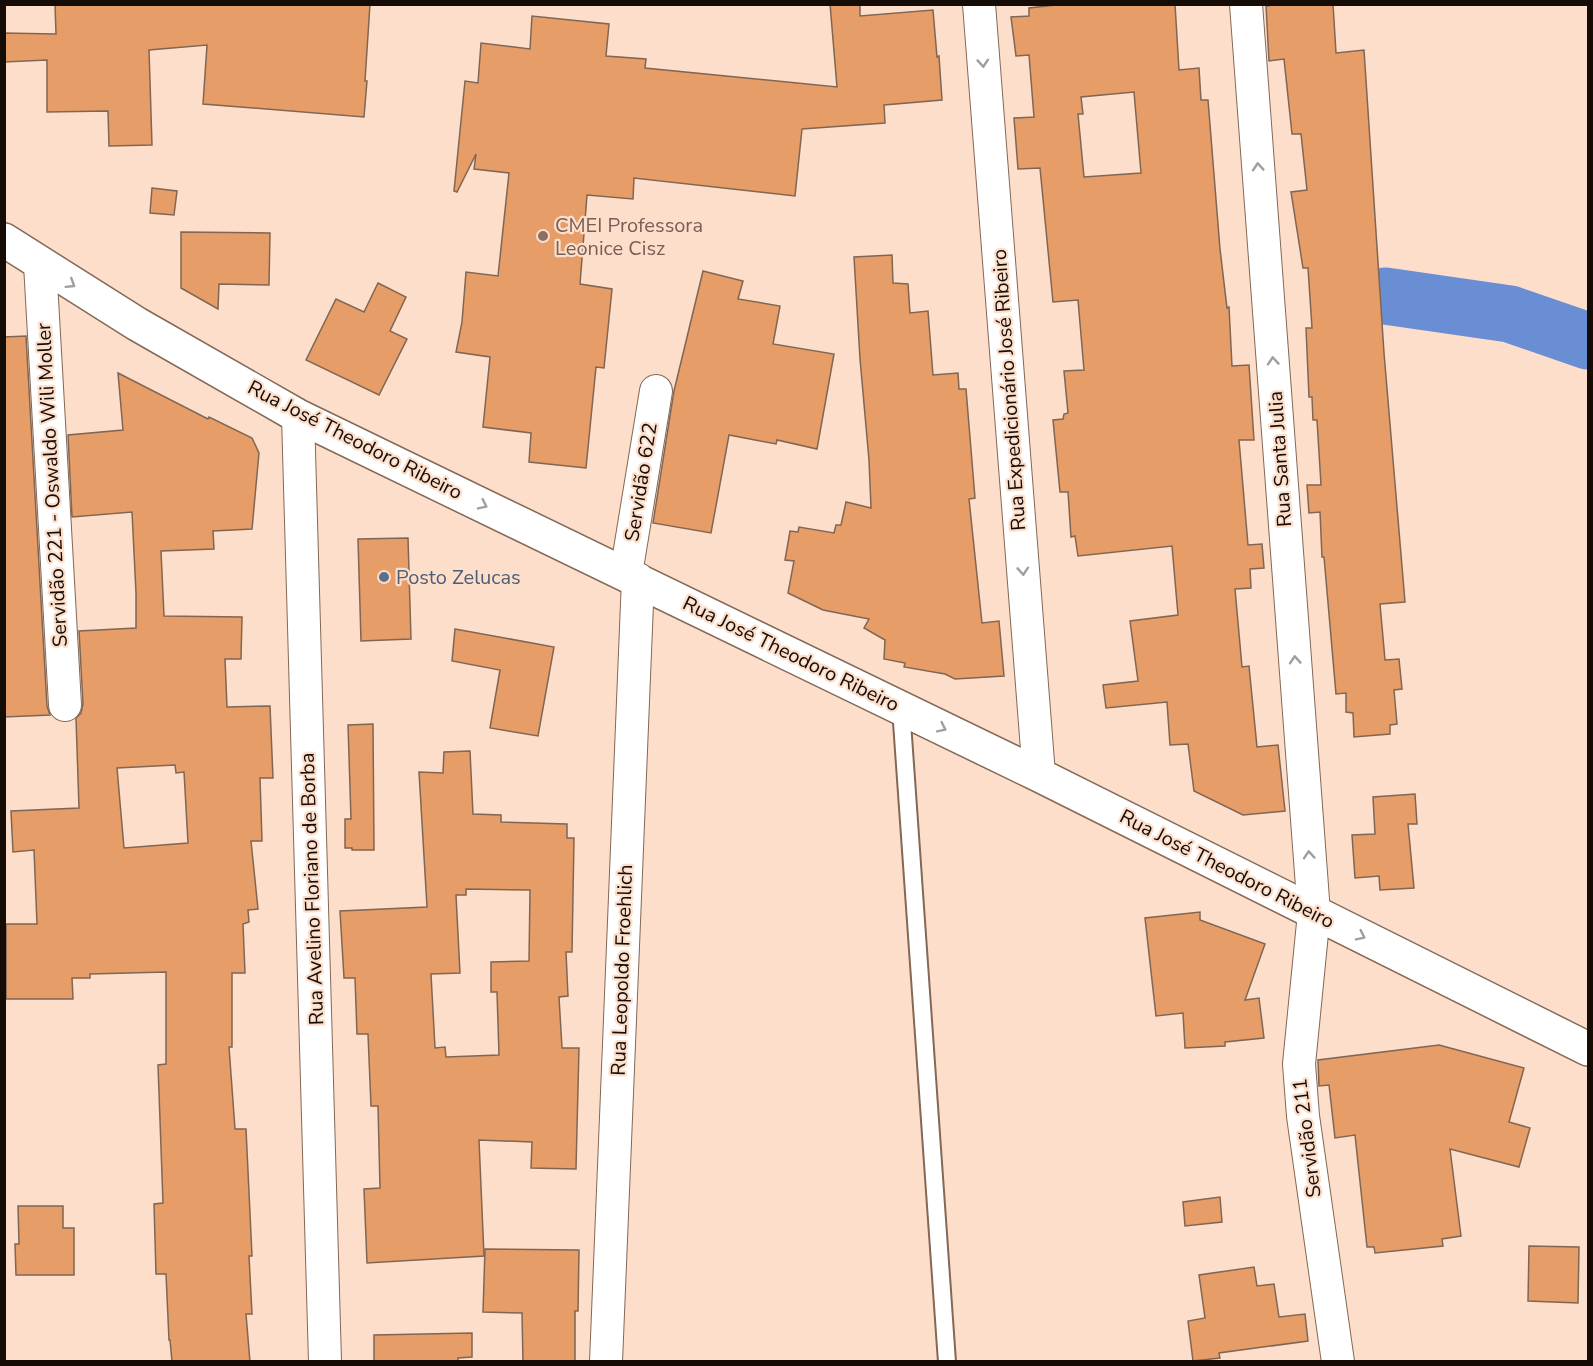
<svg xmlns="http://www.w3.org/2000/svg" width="1593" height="1366" font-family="'Nunito Sans',sans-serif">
  <rect width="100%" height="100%" fill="#fcdeca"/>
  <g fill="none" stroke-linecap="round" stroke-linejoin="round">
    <!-- river -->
    <path stroke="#6a8ed3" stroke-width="57" d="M1385,296L1510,314L1588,341"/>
  </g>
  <!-- building -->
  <g fill="#e69d67" stroke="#806654" stroke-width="1.5" fill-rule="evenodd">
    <path d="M55,4H370L365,81H367L364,117L203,104L207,45L149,50L152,145L109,146L108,111L47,112V60L4,62V33L56,34Z"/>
    <path d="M830,4H860V16L933,10L937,57L939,56L942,100L884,105L885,123L802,129L795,196L634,178L633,199L587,195L580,284L612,289L604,368L596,367L586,468L529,462L531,433L483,427L490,357L456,352L462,322L466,272L498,276L509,173L474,169L476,154L457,192L454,191L465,81L478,83L481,43L530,49L532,16L609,24L606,56L646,59L645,68L837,87Z"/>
    <path d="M1065,4H1175L1179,70L1199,68L1201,100H1208L1220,249L1227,308L1229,307L1232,366L1249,365L1254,440H1239L1248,545L1262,544L1264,568L1250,569L1251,588L1235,589L1242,667L1249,666L1257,747L1278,745L1285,811L1243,815L1194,791L1188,744L1170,745L1167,702L1106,708L1103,685L1138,681L1130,621L1178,615L1172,546L1078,556L1075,536L1071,537L1068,492H1060L1053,420L1063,419L1064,414L1068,413L1064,371L1084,370L1078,300L1053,302L1040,168L1018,169L1014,118L1034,117L1029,55L1016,56L1011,17L1029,16V8ZM1134,92L1141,173L1084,177L1078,114H1083L1081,97Z"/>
    <path d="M1280,4H1333L1336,53L1364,50L1384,353L1405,602L1380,604L1385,660L1399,659L1402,689L1394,690L1397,724L1390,725V734L1354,737L1353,713L1346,712V693L1336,694L1324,557H1322L1320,512L1309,513L1307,485H1321L1317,420H1313L1312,397H1309L1306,328H1312L1308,268H1303L1291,192L1307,190L1301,134H1292L1284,59L1269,61L1266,6Z"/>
    <path d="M152,188L177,191L174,215L150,213Z"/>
    <path d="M181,232L270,233L269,285L219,284L218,309L181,288Z"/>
    <path d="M892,255L893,283L908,284L910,313L928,311L933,375L958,373L959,389H966L975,498L969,499L982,623L999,621L1004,676L955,679L945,674L904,667L905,663L884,659L885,640L864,628L869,619L823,610L788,593L794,561L785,560L790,531L798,532L799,527L834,533L836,525H841L846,502L871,508L869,460L860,359L854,257Z"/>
    <path d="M703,271L743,281L738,299L780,306L773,344L834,354L817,449L777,440L776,444L729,435L711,533L653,523L674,391Z"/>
    <path d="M378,283L406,297L390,331L407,339L379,395L306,360L336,299L364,312Z"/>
    <path d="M26,336L47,706L50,715L4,717V337Z"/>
    <path d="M118,373L208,419L209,417L252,438L259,453L252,529L213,531L214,549L161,551L164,616L242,617L241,659H225L227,707L270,706L273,778H260L262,841H251L258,909L248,910L249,922L243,924L245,973H232V1047H229L235,1129H246L252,1256H249L252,1314H246L250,1362H172L170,1340H169L166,1274H156L154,1204L163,1203L158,1065L166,1064V972L90,974V978H72L73,999H6V924H37L34,850L13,852L11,811L79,808L76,718L81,713L83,704L79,631L136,628V593L132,512L72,517L68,435L123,430ZM175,765L176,773L184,772L188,843L124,848L117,768Z"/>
    <path d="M408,538L411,639L361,641L358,539Z"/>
    <path d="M455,629L554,647L538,736L490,728L500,670L452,661Z"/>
    <path d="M373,724L374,850H352V848H345V819H351L348,725Z"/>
    <path d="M470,751L473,814L501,815V822L567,824V838H574L572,952H566L568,996L559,997L562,1048H579L576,1169L531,1168L532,1142L479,1140L484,1256L367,1263L364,1189L380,1188L378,1106H371L368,1034H357L355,978H344L340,911L427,907L419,772L443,773L444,752ZM466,889L530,890L529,961L491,962V992H497L499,1055L446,1057L445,1047L435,1048L431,974L460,973L456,895H466Z"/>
    <path d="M1415,794L1417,824H1408L1414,888L1380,890L1379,876L1355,878L1352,835L1375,834L1373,797Z"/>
    <path d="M1200,912V920L1265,944L1245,1000L1259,998L1264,1038L1225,1042V1046L1185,1048L1183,1013L1156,1016L1145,918Z"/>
    <path d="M1439,1045L1524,1068L1509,1122L1530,1128L1519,1167L1450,1149L1461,1236L1442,1239L1443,1246L1375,1253L1374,1247H1367L1355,1135L1335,1138L1329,1085L1319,1086L1318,1060Z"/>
    <path d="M1220,1197L1222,1222L1185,1226L1183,1202Z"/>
    <path d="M18,1206H63V1228H74V1275H16L15,1244H19Z"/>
    <path d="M1529,1246L1579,1247L1578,1303L1528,1301Z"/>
    <path d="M485,1249L579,1250L578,1311H575V1362H523L522,1313L483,1312Z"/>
    <path d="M1254,1267L1257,1286L1274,1284L1279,1317L1305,1314L1308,1341L1219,1353L1220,1358L1193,1361L1188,1321L1205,1318L1199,1275Z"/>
    <path d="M472,1333V1357L458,1358V1362H374V1335Z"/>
  </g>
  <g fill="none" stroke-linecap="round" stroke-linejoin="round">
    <!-- service casing -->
    <g stroke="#836856" stroke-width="20">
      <path id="service" d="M901,708L947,1362"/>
    </g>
    <!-- minor casing -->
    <g stroke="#836856" stroke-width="34">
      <g id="minor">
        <path d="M979,4L1039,775"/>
        <path d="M1246,4L1314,913L1299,1064L1303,1116L1338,1362"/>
        <path d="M40,264L65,705"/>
        <path d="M298,416L325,1362"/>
        <path d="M626,574L656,391"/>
        <path d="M606,1362L638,579"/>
      </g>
    </g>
    <!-- secondary casing -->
    <g stroke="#836856" stroke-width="36">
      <path id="secondary" d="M4,240L137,324L298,416L1039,775L1588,1049"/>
    </g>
    <!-- service -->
    <use href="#service" stroke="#fff" stroke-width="16"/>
    <!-- minor -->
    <use href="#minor" stroke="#fff" stroke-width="32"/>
    <!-- secondary -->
    <use href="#secondary" stroke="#fff" stroke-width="33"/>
  </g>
  <!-- one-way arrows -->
  <defs><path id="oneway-chevron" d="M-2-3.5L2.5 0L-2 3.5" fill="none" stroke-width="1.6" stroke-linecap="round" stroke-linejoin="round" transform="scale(1.5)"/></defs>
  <g stroke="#a29e9b">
    <use href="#oneway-chevron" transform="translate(983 63) rotate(86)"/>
    <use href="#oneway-chevron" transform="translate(1258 167) rotate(-94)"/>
    <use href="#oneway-chevron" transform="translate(71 284) rotate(32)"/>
    <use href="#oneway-chevron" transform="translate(1273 361) rotate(-94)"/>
    <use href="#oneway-chevron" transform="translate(483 505) rotate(26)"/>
    <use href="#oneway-chevron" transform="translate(1023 571) rotate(86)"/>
    <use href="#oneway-chevron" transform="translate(1295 660) rotate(-94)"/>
    <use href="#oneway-chevron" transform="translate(942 728) rotate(26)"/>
    <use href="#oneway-chevron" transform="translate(1309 855) rotate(-94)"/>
    <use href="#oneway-chevron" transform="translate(1361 936) rotate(26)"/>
  </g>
  <!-- markers -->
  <circle fill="#8d6e63" stroke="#fcdeca" stroke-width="2" cx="543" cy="236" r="6"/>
  <circle fill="#5c6f8a" stroke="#fcdeca" stroke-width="2" cx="384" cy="577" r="6"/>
  <g text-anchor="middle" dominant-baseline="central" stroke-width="4.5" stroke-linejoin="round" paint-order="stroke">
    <!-- education labels -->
    <g font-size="20" fill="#785e54" stroke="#fcdeca" text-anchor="start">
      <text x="555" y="225">CMEI Professora<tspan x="555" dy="23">Leonice Cisz</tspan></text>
    </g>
    <!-- street labels -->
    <g font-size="20" fill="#160c06" stroke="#fcdeca">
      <text transform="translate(1009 390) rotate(-94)">Rua Expedicionário José Ribeiro</text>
      <text transform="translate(355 440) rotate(27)">Rua José Theodoro Ribeiro</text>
      <text transform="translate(1280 459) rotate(-94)">Rua Santa Julia</text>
      <text transform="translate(641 482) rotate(-81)">Servidão 622</text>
      <text transform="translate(52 485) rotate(-93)">Servidão 221 - Oswaldo Wili Moller</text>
      <text transform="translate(791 654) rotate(26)">Rua José Theodoro Ribeiro</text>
      <text transform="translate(1227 869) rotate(27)">Rua José Theodoro Ribeiro</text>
      <text transform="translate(312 889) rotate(-92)">Rua Avelino Floriano de Borba</text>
      <text transform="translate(622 970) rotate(-88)">Rua Leopoldo Froehlich</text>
      <text transform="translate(1307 1138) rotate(-97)">Servidão 211</text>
    </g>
    <!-- service labels -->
    <g font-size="20" fill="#4e5e75" stroke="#fcdeca" text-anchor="start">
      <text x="396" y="577">Posto Zelucas</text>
    </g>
  </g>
  <!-- border -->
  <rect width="1593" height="1366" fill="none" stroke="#160c06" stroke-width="12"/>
</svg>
